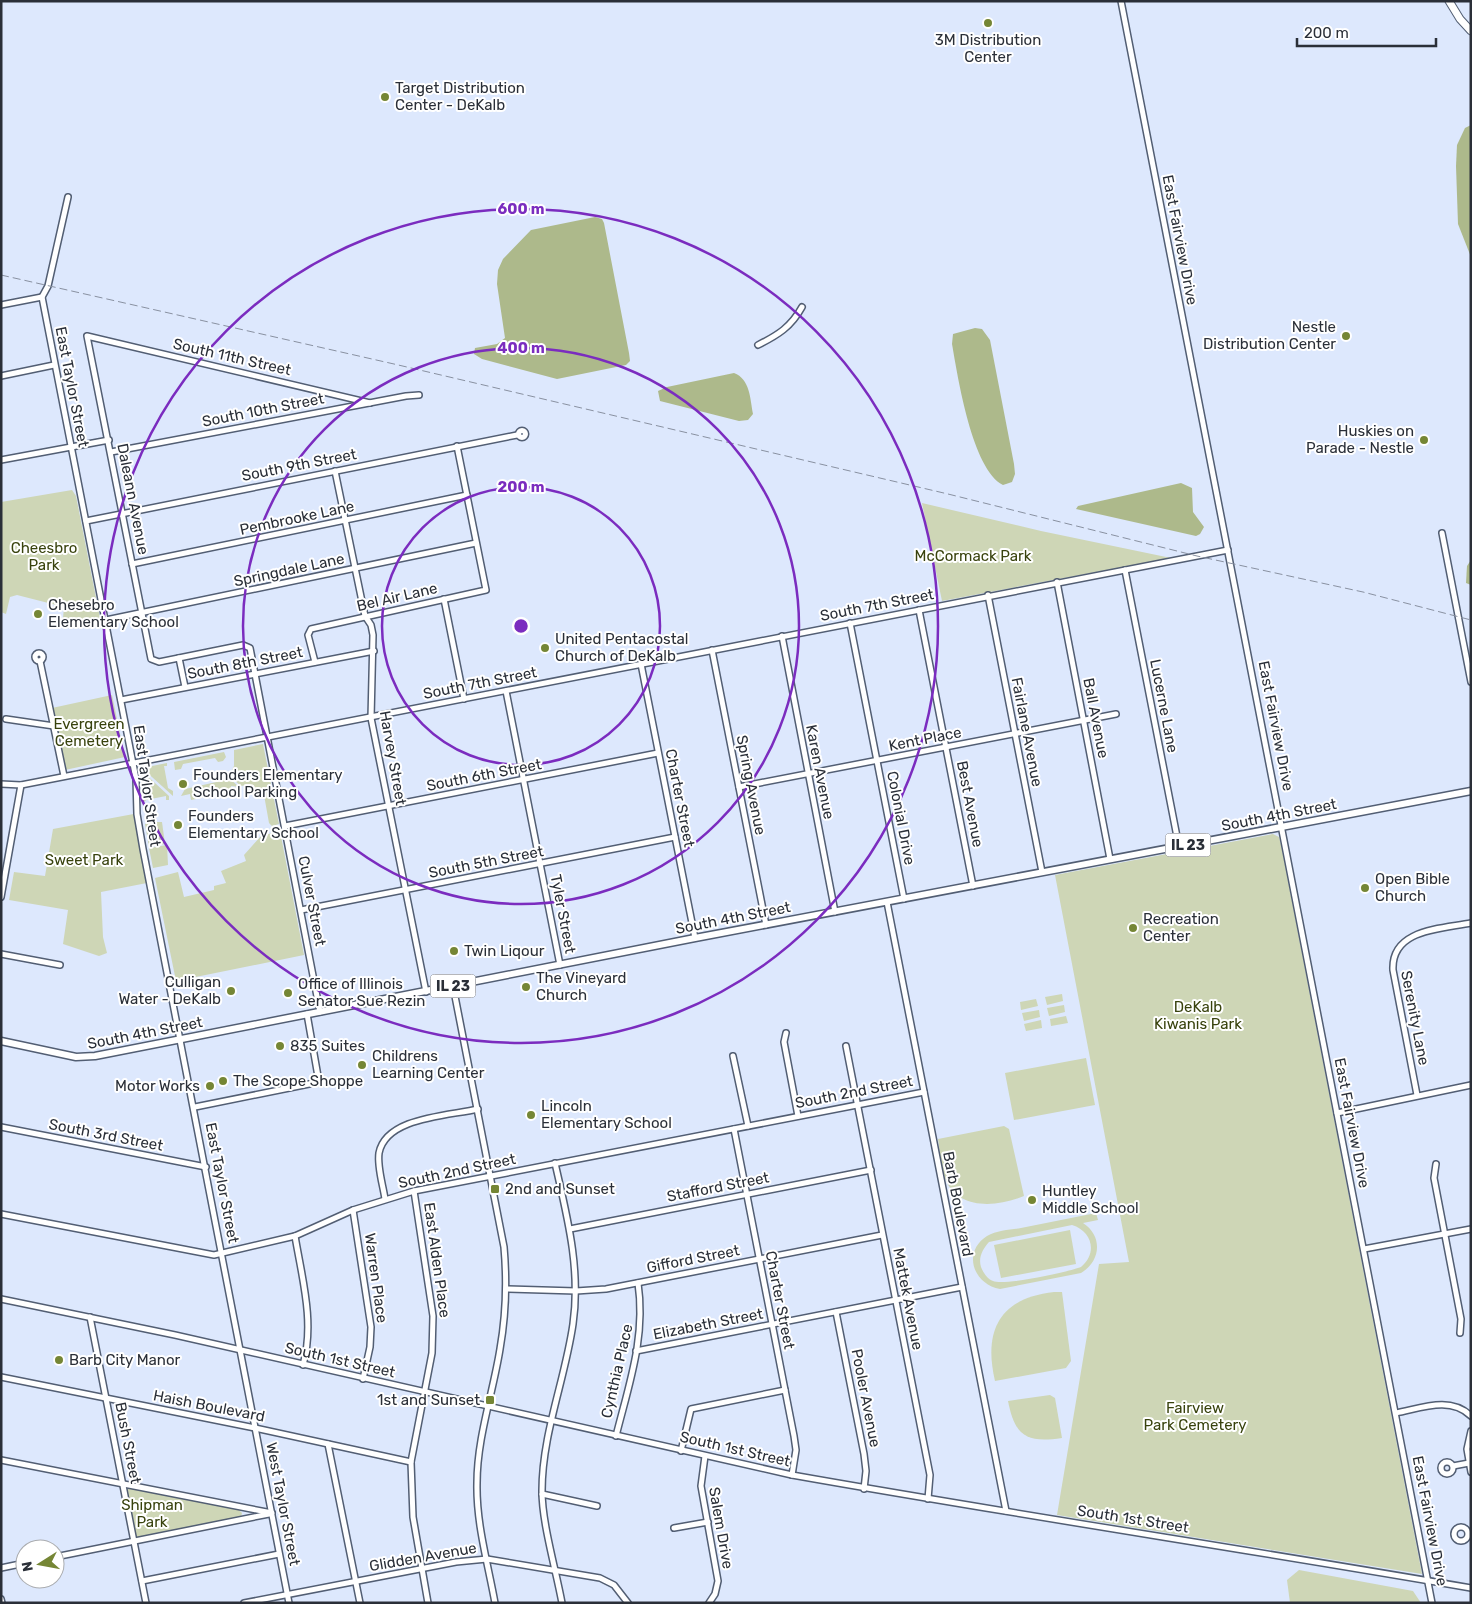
<svg xmlns="http://www.w3.org/2000/svg" width="1472" height="1604" font-family="Rubik,sans-serif">
  <rect width="100%" height="100%" fill="#dde8fd"/>
  <!-- green -->
  <g fill="#ced6b6" fill-rule="evenodd">
    <path d="M72,490L76,496L100,618L80,622L63,618L64,607L17,595L10,597L6,614L1,612V502Z"/>
    <path d="M922,503L1041,531L1171,558L942,601Z"/>
    <path d="M112,695L125,757L65,770L52,708Z"/>
    <path d="M263,744L279,824L272,826L269,823L264,795H261L260,788L250,790L249,785L241,786L229,776L234,766V750Z"/>
    <path d="M224,752L226,757L223,761L218,762L215,758L183,764L181,769L175,770L174,762Z"/>
    <path d="M167,763V766H164L168,788L173,791V796L142,768Z"/>
    <path d="M141,770L169,796V800H166V796L146,800L142,805Z"/>
    <path d="M228,777L239,787L231,786L232,792L191,800L190,794L181,796L185,789L221,781Z"/>
    <path d="M139,813L152,882L101,892L103,937L107,953L99,956L63,944L68,910L9,900L14,872L45,876L53,829Z"/>
    <path d="M153,822H162L165,844L149,847L145,824Z"/>
    <path d="M280,831L304,955L176,981L155,878L178,872L184,897L214,890V886L226,883L221,871L246,861L244,855L261,836Z"/>
    <path d="M1273,834L1279,837L1281,845L1422,1574L1057,1515L1099,1264L1129,1262L1055,875Z"/>
    <path d="M167,845L168,865L153,868L149,848Z"/>
    <path d="M1062,994L1063,1001L1047,1005L1045,997Z"/>
    <path d="M1036,999L1038,1006L1021,1010L1020,1002Z"/>
    <path d="M1064,1005L1065,1012L1049,1016L1047,1008Z"/>
    <path d="M1039,1010L1040,1017L1024,1021L1022,1013Z"/>
    <path d="M1066,1016L1068,1023L1051,1026L1050,1019Z"/>
    <path d="M1041,1020L1042,1028L1026,1031L1024,1024Z"/>
    <path d="M1086,1058L1095,1105L1014,1120L1005,1073Z"/>
    <path d="M1004,1126L1009,1129L1024,1196C998,1207 957,1211 945,1178C940,1166 940,1151 938,1139Z"/>
    <path d="M1096,1213L1098,1220L1083,1223C1103,1236 1101,1261 1081,1273L1000,1289C973,1284 962,1252 987,1236C997,1230 1010,1230 1021,1228C1046,1223 1071,1218 1096,1213ZM1072,1225C1092,1231 1098,1253 1081,1267C1068,1272 1004,1286 993,1281C987,1279 983,1272 981,1267C978,1257 983,1249 989,1242Z"/>
    <path d="M1070,1230L1076,1264L1001,1278L994,1245Z"/>
    <path d="M1054,1292H1062L1071,1361L1066,1368L995,1381C983,1330 1000,1298 1054,1292Z"/>
    <path d="M1050,1395L1055,1398L1062,1438C1027,1443 1015,1437 1008,1401Z"/>
    <path d="M126,1487L238,1509L242,1513L241,1517L136,1538Z"/>
    <path d="M1299,1570L1413,1591L1421,1603H1290L1287,1580Z"/>
  </g>
  <!-- water -->
  <g fill="#adb98b">
    <path d="M1471,125V257L1458,224L1456,166L1457,145L1465,128Z"/>
    <path d="M595,217L602,219L604,223L629,353L630,361L626,365L557,379L482,359L474,354L475,348L497,344L505,338L497,284L498,270L503,259L531,230Z"/>
    <path d="M975,328L982,329L990,340L1014,464L1015,474L1012,482L1003,485C972,469 958,378 952,344L953,334Z"/>
    <path d="M734,373C750,379 750,398 753,414L748,420L739,421L660,401L658,391L667,387Z"/>
    <path d="M1181,483L1192,488L1193,512L1204,527L1200,534L1196,536L1076,509L1078,506Z"/>
    <path d="M1471,560V585L1466,583L1467,566Z"/>
  </g>
  <g fill="none" stroke-linecap="round" stroke-linejoin="round">
    <!-- minor casing -->
    <g stroke="#525e73" stroke-width="8">
      <g id="minor">
        <path d="M1121,1L1432,1603"/>
        <path d="M68,197L48,286L42,297L136,779L137,814L143,849L289,1603"/>
        <path d="M1,305L42,297"/>
        <path d="M758,345C778,335 791,327 802,307"/>
        <path d="M1,376L54,365"/>
        <circle cx="522" cy="434" r="3.5"/>
        <path d="M111,452L406,396L419,395"/>
        <path d="M1,460L109,440"/>
        <path d="M335,471L365,616L371,625L373,635L371,718L426,992"/>
        <path d="M86,521L517,435"/>
        <path d="M1442,533L1471,682"/>
        <path d="M132,564L467,495"/>
        <path d="M1125,570L1179,847"/>
        <path d="M1057,582L1110,859"/>
        <path d="M988,595L1042,872"/>
        <path d="M444,599L464,699"/>
        <path d="M919,610L973,886"/>
        <path d="M106,620L476,543"/>
        <path d="M850,623L904,899"/>
        <path d="M782,636L835,912"/>
        <path d="M712,650L766,925"/>
        <circle cx="39" cy="657" r="4"/>
        <path d="M179,658L185,687"/>
        <path d="M40,661L64,776"/>
        <path d="M315,662L308,635L311,629L486,590L457,446"/>
        <path d="M641,664L695,938"/>
        <path d="M506,691L560,965"/>
        <path d="M121,700L374,651"/>
        <path d="M6,719L54,726"/>
        <path d="M1,784L21,785L1228,550"/>
        <path d="M739,787L1116,714"/>
        <path d="M285,826L658,753"/>
        <path d="M1,897L21,785"/>
        <path d="M887,902L1006,1511"/>
        <path d="M301,910L675,837"/>
        <path d="M1,954L60,965"/>
        <path d="M453,986L504,1247C507,1281 506,1315 500,1349C493,1393 477,1438 477,1483C476,1523 488,1564 495,1603"/>
        <path d="M320,1012L250,648L243,645L159,662L151,659L87,336L370,403"/>
        <path d="M786,1033L784,1042L798,1116"/>
        <path d="M846,1046L930,1475L928,1499"/>
        <path d="M733,1056L748,1126"/>
        <path d="M1417,1095L1393,970C1391,929 1441,929 1471,923"/>
        <path d="M195,1107L319,1082L307,1014"/>
        <path d="M1337,1113L1471,1085"/>
        <path d="M1,1127L206,1167"/>
        <path d="M734,1129L794,1436L796,1450L792,1475"/>
        <path d="M555,1163C567,1216 581,1269 573,1324C565,1380 542,1434 542,1491C542,1523 556,1570 562,1603"/>
        <path d="M1436,1164L1434,1178L1461,1319L1460,1333"/>
        <path d="M414,1191L433,1316L432,1353L411,1462L413,1517L428,1603"/>
        <path d="M385,1199C383,1185 377,1167 379,1153C386,1117 448,1116 478,1109"/>
        <path d="M353,1210L371,1327L370,1347L363,1379"/>
        <path d="M1,1214L214,1255L295,1236L353,1210L414,1191L924,1092"/>
        <path d="M570,1229L871,1170"/>
        <path d="M295,1236C302,1278 315,1323 303,1365"/>
        <path d="M1364,1249L1471,1229"/>
        <path d="M506,1289L576,1291L606,1289L882,1235"/>
        <path d="M1,1299L175,1335L792,1475C1018,1515 1245,1549 1471,1588"/>
        <path d="M836,1312L864,1454L866,1471L864,1489"/>
        <path d="M90,1317L146,1603"/>
        <path d="M636,1351L962,1287"/>
        <path d="M1,1377L255,1428L411,1462"/>
        <path d="M1396,1413C1422,1408 1450,1396 1471,1416"/>
        <path d="M1471,1431L1467,1449L1471,1472"/>
        <path d="M616,1436C629,1384 646,1337 638,1283"/>
        <path d="M328,1444L360,1603"/>
        <path d="M681,1451L691,1409L785,1390"/>
        <path d="M705,1456L701,1486L718,1581L715,1594L709,1603"/>
        <path d="M1,1460L272,1513"/>
        <circle cx="1447" cy="1468" r="6"/>
        <path d="M1453,1466L1469,1463"/>
        <path d="M542,1494L597,1506"/>
        <circle cx="1461" cy="1534" r="7"/>
        <path d="M674,1528L708,1522"/>
        <path d="M55,1557L269,1514"/>
        <path d="M1,1568L25,1563"/>
        <path d="M142,1581L279,1554"/>
        <path d="M1,1599L2,1603"/>
        <path d="M244,1603L456,1562L487,1559L600,1578L614,1585L628,1603"/>
      </g>
    </g>
    <!-- major casing -->
    <g stroke="#525e73" stroke-width="9">
      <path id="major" d="M1,1041L76,1057L95,1056L695,938L1471,791"/>
    </g>
    <!-- highway casing -->
    <g stroke="#525e73" stroke-width="9">
      <path id="highway" d="M1449,1L1460,19L1471,31"/>
    </g>
    <!-- minor -->
    <use href="#minor" stroke="#fff" stroke-width="5"/>
    <!-- major -->
    <use href="#major" stroke="#fff" stroke-width="6"/>
    <!-- highway -->
    <use href="#highway" stroke="#fff" stroke-width="7"/>
    <!-- rail -->
    <path stroke="#8991a1" stroke-width="1" stroke-dasharray="8 4" stroke-linecap="butt" d="M1,275L394,364L948,494L1197,556L1363,592L1471,620"/>
  </g>
  <!-- distance rings -->
  <g fill="none" stroke="#7b2cbf" stroke-width="2.5">
    <circle cx="521" cy="626" r="139"/>
    <circle cx="521" cy="626" r="278"/>
    <circle cx="521" cy="626" r="417"/>
  </g>
  <!-- markers -->
  <g fill="#758635" stroke="#fff" stroke-width="2">
    <circle cx="988" cy="23" r="5"/>
    <circle cx="385" cy="97" r="5"/>
    <circle cx="1346" cy="336" r="5"/>
    <circle cx="1424" cy="440" r="5"/>
    <circle cx="38" cy="614" r="5"/>
    <circle cx="545" cy="648" r="5"/>
    <circle cx="183" cy="784" r="5"/>
    <circle cx="178" cy="825" r="5"/>
    <circle cx="1365" cy="888" r="5"/>
    <circle cx="1133" cy="928" r="5"/>
    <circle cx="454" cy="951" r="5"/>
    <circle cx="526" cy="987" r="5"/>
    <circle cx="231" cy="991" r="5"/>
    <circle cx="288" cy="993" r="5"/>
    <circle cx="280" cy="1046" r="5"/>
    <circle cx="362" cy="1065" r="5"/>
    <circle cx="223" cy="1081" r="5"/>
    <circle cx="210" cy="1086" r="5"/>
    <circle cx="531" cy="1115" r="5"/>
    <rect x="490" y="1184" width="10" height="10" rx="2.5"/>
    <circle cx="1032" cy="1200" r="5"/>
    <circle cx="59" cy="1360" r="5"/>
    <rect x="485" y="1395" width="10" height="10" rx="2.5"/>
  </g>
  <g text-anchor="middle" dominant-baseline="central" stroke-width="4" stroke-linejoin="round" paint-order="stroke">
    <!-- shield labels -->
    <g fill="#fff" stroke="#6a6d74" stroke-width="1">
      <rect x="1165.5" y="833.5" width="45" height="23" rx="4"/>
      <rect x="430.5" y="974.5" width="45" height="23" rx="4"/>
    </g>
    <g font-size="14" font-weight="bold" fill="#2a2f38">
      <text x="1188" y="845">IL 23</text>
      <text x="453" y="986">IL 23</text>
    </g>
    <!-- poi labels -->
    <g font-size="15" fill="#2a2f38" stroke="#fff" text-anchor="start">
      <text x="988" y="40" text-anchor="middle">3M Distribution<tspan x="988" dy="17">Center</tspan></text>
      <text x="395" y="88">Target Distribution<tspan x="395" dy="17">Center - DeKalb</tspan></text>
      <text x="1336" y="327" text-anchor="end">Nestle<tspan x="1336" dy="17">Distribution Center</tspan></text>
      <text x="1414" y="431" text-anchor="end">Huskies on<tspan x="1414" dy="17">Parade - Nestle</tspan></text>
      <text x="48" y="605">Chesebro<tspan x="48" dy="17">Elementary School</tspan></text>
      <text x="555" y="639">United Pentacostal<tspan x="555" dy="17">Church of DeKalb</tspan></text>
      <text x="193" y="775">Founders Elementary<tspan x="193" dy="17">School Parking</tspan></text>
      <text x="188" y="816">Founders<tspan x="188" dy="17">Elementary School</tspan></text>
      <text x="1375" y="879">Open Bible<tspan x="1375" dy="17">Church</tspan></text>
      <text x="1143" y="919">Recreation<tspan x="1143" dy="17">Center</tspan></text>
      <text x="464" y="951">Twin Liqour</text>
      <text x="536" y="978">The Vineyard<tspan x="536" dy="17">Church</tspan></text>
      <text x="221" y="982" text-anchor="end">Culligan<tspan x="221" dy="17">Water - DeKalb</tspan></text>
      <text x="298" y="984">Office of Illinois<tspan x="298" dy="17">Senator Sue Rezin</tspan></text>
      <text x="290" y="1046">835 Suites</text>
      <text x="372" y="1056">Childrens<tspan x="372" dy="17">Learning Center</tspan></text>
      <text x="233" y="1081">The Scope Shoppe</text>
      <text x="200" y="1086" text-anchor="end">Motor Works</text>
      <text x="541" y="1106">Lincoln<tspan x="541" dy="17">Elementary School</tspan></text>
      <text x="505" y="1189">2nd and Sunset</text>
      <text x="1042" y="1191">Huntley<tspan x="1042" dy="17">Middle School</tspan></text>
      <text x="69" y="1360">Barb City Manor</text>
      <text x="480" y="1400" text-anchor="end">1st and Sunset</text>
    </g>
    <!-- street labels -->
    <g font-size="15" fill="#2a2f38" stroke="#fff">
      <text transform="translate(1180 240) rotate(79)">East Fairview Drive</text>
      <text transform="translate(232 357) rotate(13)">South 11th Street</text>
      <text transform="translate(72 387) rotate(79)">East Taylor Street</text>
      <text transform="translate(263 410) rotate(-11)">South 10th Street</text>
      <text transform="translate(299 465) rotate(-11)">South 9th Street</text>
      <text transform="translate(133 499) rotate(79)">Daleann Avenue</text>
      <text transform="translate(297 518) rotate(-12)">Pembrooke Lane</text>
      <text transform="translate(289 570) rotate(-12)">Springdale Lane</text>
      <text transform="translate(397 597) rotate(-13)">Bel Air Lane</text>
      <text transform="translate(877 605) rotate(-11)">South 7th Street</text>
      <text transform="translate(245 663) rotate(-11)">South 8th Street</text>
      <text transform="translate(480 683) rotate(-11)">South 7th Street</text>
      <text transform="translate(1164 706) rotate(79)">Lucerne Lane</text>
      <text transform="translate(1096 718) rotate(79)">Ball Avenue</text>
      <text transform="translate(1276 726) rotate(79)">East Fairview Drive</text>
      <text transform="translate(1027 732) rotate(79)">Fairlane Avenue</text>
      <text transform="translate(925 739) rotate(-11)">Kent Place</text>
      <text transform="translate(393 758) rotate(80)">Harvey Street</text>
      <text transform="translate(820 772) rotate(79)">Karen Avenue</text>
      <text transform="translate(484 775) rotate(-11)">South 6th Street</text>
      <text transform="translate(751 785) rotate(79)">Spring Avenue</text>
      <text transform="translate(147 786) rotate(82)">East Taylor Street</text>
      <text transform="translate(680 798) rotate(79)">Charter Street</text>
      <text transform="translate(970 804) rotate(79)">Best Avenue</text>
      <text transform="translate(1279 815) rotate(-11)">South 4th Street</text>
      <text transform="translate(901 818) rotate(79)">Colonial Drive</text>
      <text transform="translate(486 862) rotate(-11)">South 5th Street</text>
      <text transform="translate(312 901) rotate(79)">Culver Street</text>
      <text transform="translate(563 914) rotate(79)">Tyler Street</text>
      <text transform="translate(733 918) rotate(-11)">South 4th Street</text>
      <text transform="translate(1415 1018) rotate(79)">Serenity Lane</text>
      <text transform="translate(145 1033) rotate(-11)">South 4th Street</text>
      <text transform="translate(854 1092) rotate(-11)">South 2nd Street</text>
      <text transform="translate(1352 1123) rotate(79)">East Fairview Drive</text>
      <text transform="translate(106 1135) rotate(11)">South 3rd Street</text>
      <text transform="translate(457 1171) rotate(-12)">South 2nd Street</text>
      <text transform="translate(222 1183) rotate(79)">East Taylor Street</text>
      <text transform="translate(718 1187) rotate(-11)">Stafford Street</text>
      <text transform="translate(958 1204) rotate(79)">Barb Boulevard</text>
      <text transform="translate(693 1259) rotate(-11)">Gifford Street</text>
      <text transform="translate(437 1260) rotate(82)">East Alden Place</text>
      <text transform="translate(376 1278) rotate(82)">Warren Place</text>
      <text transform="translate(908 1299) rotate(79)">Mattek Avenue</text>
      <text transform="translate(780 1300) rotate(79)">Charter Street</text>
      <text transform="translate(708 1324) rotate(-11)">Elizabeth Street</text>
      <text transform="translate(340 1360) rotate(13)">South 1st Street</text>
      <text transform="translate(617 1371) rotate(-77)">Cynthia Place</text>
      <text transform="translate(866 1398) rotate(79)">Pooler Avenue</text>
      <text transform="translate(209 1406) rotate(11)">Haish Boulevard</text>
      <text transform="translate(128 1443) rotate(79)">Bush Street</text>
      <text transform="translate(735 1449) rotate(13)">South 1st Street</text>
      <text transform="translate(283 1504) rotate(79)">West Taylor Street</text>
      <text transform="translate(1133 1519) rotate(9)">South 1st Street</text>
      <text transform="translate(1430 1521) rotate(79)">East Fairview Drive</text>
      <text transform="translate(721 1528) rotate(80)">Salem Drive</text>
      <text transform="translate(423 1557) rotate(-10)">Glidden Avenue</text>
    </g>
    <!-- park labels -->
    <g font-size="15" fill="#38420d" stroke="#fff">
      <text x="44" y="548">Cheesbro<tspan x="44" dy="17">Park</tspan></text>
      <text x="973" y="556">McCormack Park</text>
      <text x="89" y="724">Evergreen<tspan x="89" dy="17">Cemetery</tspan></text>
      <text x="84" y="860">Sweet Park</text>
      <text x="1198" y="1007">DeKalb<tspan x="1198" dy="17">Kiwanis Park</tspan></text>
      <text x="1195" y="1408">Fairview<tspan x="1195" dy="17">Park Cemetery</tspan></text>
      <text x="152" y="1505">Shipman<tspan x="152" dy="17">Park</tspan></text>
    </g>
  </g>
  <circle cx="521" cy="626" r="8" fill="#7b2cbf" stroke="#fff" stroke-width="2.5"/>
  <g font-size="15" text-anchor="middle" font-weight="bold" fill="#7b2cbf" stroke="#fff" stroke-width="4" stroke-linejoin="round" paint-order="stroke">
    <text x="521" y="214">600 m</text>
    <text x="521" y="353">400 m</text>
    <text x="521" y="492">200 m</text>
  </g>
  <!-- border -->
  <rect width="1472" height="1604" fill="none" stroke="#2a2f38" stroke-width="5"/>
  <!-- north arrow -->
  <g transform="translate(40 1564) rotate(259)"><circle r="24" fill="#ffffff" stroke="#aaacaf"/>
  <path d="M0-4L9 19L0 12L-9 19Z" fill="#758635"/>
  <text y="-8" font-size="14" font-weight="bold" text-anchor="middle" fill="#2a2f38">N</text>
  </g>
  <!-- scale -->
  <path d="M1297 38v8h139v-8" fill="none" stroke="#2a2f38" stroke-width="2.5"/>
  <text x="1304" y="38" font-size="15" fill="#2a2f38" stroke="#ffffff" stroke-width="4" paint-order="stroke">200 m</text>
</svg>
